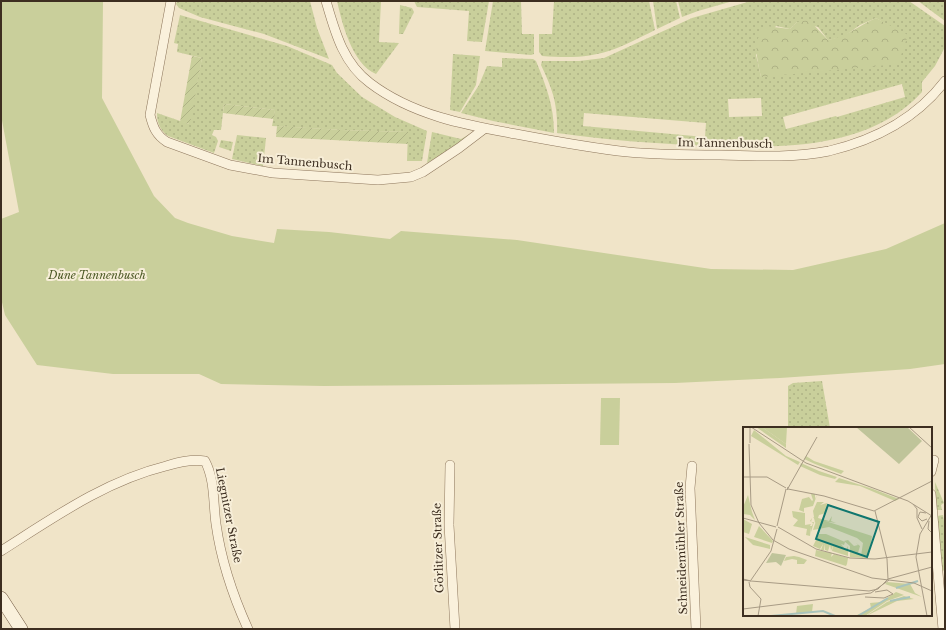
<svg xmlns="http://www.w3.org/2000/svg" width="946" height="630" font-family="'Libre Baskerville',serif">
  <defs>
    <pattern id="grass-dots" width="8" height="8" patternUnits="userSpaceOnUse"><rect width="8" height="8" fill="#c9cf9b"/><path d="M2 2h.1M6 6h.1" fill="none" stroke="#aeb285" stroke-width="1.8" stroke-linecap="round"/></pattern>
    <pattern id="forest-crowns" width="20" height="18" patternUnits="userSpaceOnUse"><rect width="20" height="18" fill="#c9cf9b"/><path d="M2 6a3 3 0 1 1 6 0M12 15a3 3 0 1 1 6 0" fill="none" stroke="#aeb285"/></pattern>
    <pattern id="garden-furrows" width="10" height="10" patternUnits="userSpaceOnUse"><rect width="10" height="10" fill="#c9cf9b"/><path d="M-1 1l2-2M0 10L10 0M9 11l2-2" fill="none" stroke="#aeb285"/></pattern>
  </defs>
  <rect width="100%" height="100%" fill="#f0e4c8"/>
  <!-- grass -->
  <g fill="url(#grass-dots)" fill-rule="evenodd">
    <path d="M177,1H310L317,28L329,59L264,34L200,17L179,8L176,4Z"/>
    <path d="M337,1H381L379,42L399,43L376,74C352,64 342,23 337,1Z"/>
    <path d="M414,1H489L482,42L467,41L469,11L417,7Z"/>
    <path d="M493,1H521L522,34H534V54L531,55L485,51Z"/>
    <path d="M554,1H649L655,30C610,53 594,60 542,56L539,52V34H552Z"/>
    <path d="M653,1H676L680,18L657,29Z"/>
    <path d="M678,1H733L698,11L682,17Z"/>
    <path d="M751,1H909L945,26V47L935,66L922,82V92C869,150 781,148 709,146C658,144 608,140 557,133C558,105 553,90 541,65L542,61H579L604,58L692,18ZM876,18L888,25L761,77L756,55L776,26L790,29L797,22L818,27L828,40L843,37L860,25ZM902,84L905,97L837,117L836,116L786,129L783,117ZM761,98L762,116L729,117L728,99ZM584,113L706,123L705,137L583,126Z"/>
    <path d="M918,1H945V21Z"/>
    <path d="M400,5L412,8L414,12L403,34H399Z"/>
    <path d="M180,15L287,46L332,65L337,73L362,97L395,117L427,131L422,161H407L408,132L342,130L272,126L275,110L224,104L221,130H214L212,135L216,137L218,141L214,153L168,136C160,130 157,123 157,113L189,124L202,58L177,52L178,44L174,43Z"/>
    <path d="M453,54L480,56L476,85L460,112L450,110Z"/>
    <path d="M502,58L533,59L536,61C546,86 554,105 554,133L493,121L461,113L479,85L487,66L502,67Z"/>
    <path d="M432,132L461,139L470,134L450,150L427,163Z"/>
    <path d="M237,135L266,138L263,166L232,159Z"/>
    <path d="M221,140L233,142L231,151L219,147Z"/>
    <path d="M822,381L830,428H788V386L793,383Z"/>
    <path d="M935,482L944,503L941,505L942,510H936Z"/>
    <path d="M943,515L945,527V570L942,571L937,516Z"/>
  </g>
  <!-- forest -->
  <path fill="url(#forest-crowns)" d="M876,18L908,35L898,64L761,77C757,59 752,41 765,26L790,29L797,22L809,20L828,40C848,36 858,26 876,18Z"/>
  <!-- park -->
  <g fill="#c9cf9b">
    <path d="M1,1H103L102,98L154,196L175,218L188,223L232,236L274,243L277,229L329,232L390,239L401,231L517,240L711,269L793,270L886,249L945,223V364L910,369L780,378L675,383L324,386L221,384L199,374H113L37,365L5,315L1,298V219L19,212L1,115Z"/>
    <path d="M601,398H620L619,445H600Z"/>
  </g>
  <!-- garden -->
  <g fill="url(#garden-furrows)">
    <path d="M192,56L202,58L190,124L180,122Z"/>
    <path d="M224,104L275,110L274,119L223,113Z"/>
    <path d="M277,126L342,130L408,132V144L276,137Z"/>
  </g>
  <g fill="none" stroke-linecap="round" stroke-linejoin="round">
    <!-- street casing -->
    <g stroke="#8d765c" stroke-width="10">
      <g id="street">
        <path d="M171,1L150,115C153,127 156,135 167,142L230,165L273,173L378,180L411,177L423,172L459,148L484,129"/>
        <path d="M326,1C335,32 343,63 370,83C412,115 465,125 516,134C553,141 590,148 628,152C658,155 689,155 720,155C755,156 794,158 829,151C875,140 916,119 945,81"/>
        <path d="M450,465L449,525L455,629"/>
        <path d="M692,466L690,488L696,629"/>
        <path d="M931,472L934,460"/>
        <path d="M931,494L943,629"/>
        <path d="M1,551C53,518 105,481 166,466C179,462 191,459 205,461C215,480 213,502 216,524C221,560 233,596 248,629"/>
      </g>
    </g>
    <!-- secondary casing -->
    <g stroke="#6f573f" stroke-width="14">
      <path id="secondary" d="M1,598L21,629"/>
    </g>
    <!-- street -->
    <use href="#street" stroke="#faf1dc" stroke-width="9"/>
    <!-- secondary -->
    <use href="#secondary" stroke="#faf1dc" stroke-width="13"/>
  </g>
  <g text-anchor="middle" dominant-baseline="central" stroke-width="4" stroke-linejoin="round" paint-order="stroke">
    <!-- street labels -->
    <g font-size="11" fill="#3d2e20" stroke="#f7eed8">
      <text transform="translate(725 143) rotate(1)">Im Tannenbusch</text>
      <text transform="translate(305 162) rotate(5)">Im Tannenbusch</text>
      <text transform="translate(229 515) rotate(79)">Liegnitzer Straße</text>
      <text transform="translate(438 548) rotate(-92)">Görlitzer Straße</text>
      <text transform="translate(681 548) rotate(-92)">Schneidemühler Straße</text>
    </g>
    <!-- park labels -->
    <g font-size="11" font-style="italic" fill="#4d5a26" stroke="#f7eed8">
      <text x="97" y="275">Düne Tannenbusch</text>
    </g>
  </g>
  <!-- overview -->
  <g transform="translate(743 427)">
    <rect width="189" height="189" fill="#f0e4c8"/>
    <path d="M19,0H44L43,17ZM60,66L72,67V72L74,68L70,79L61,81V85L56,83L59,72L66,70L69,74L70,73L68,67ZM81,75L77,78L84,76L83,86L76,88L75,91L86,94L89,89L88,94L93,96L75,93L72,96L70,84L74,75ZM49,84L62,86V98L68,97L67,99H69L70,96L67,94L69,91L68,95H71L68,105V100L67,109L63,108L64,102L50,99L55,93L50,90ZM76,107H83L102,115L101,118L98,117L103,123L105,119V129L89,124L90,118L88,124L87,118L85,124L82,123V117L81,123H78L80,117L77,122L70,119ZM105,113L111,119L115,118L113,116L117,119L115,126L121,131L107,130V119L101,114ZM161,169L171,172L154,174L123,189L144,175Z" fill="#c9cf9b"/>
    <path d="M13,0H19L43,17V21ZM11,3L43,29L57,35L55,38L8,9ZM63,29L71,34L101,44L98,47L72,37L61,32ZM58,36L76,44L94,50L92,52L77,48L57,39ZM96,51L130,62L156,72L152,74L117,59L92,55ZM153,165L161,168L144,174L122,189H112L128,181L127,176L138,175Z" fill="#c9cf9b"/>
    <path d="M113,0H164L179,14L156,37ZM29,126L43,128L38,139L33,135L23,136Z" fill="#bfc49a"/>
    <path d="M5,68L9,85L12,93L7,88L0,87V80ZM70,90L129,109L126,129L121,131L118,129L120,116L114,111L86,100L70,103L73,94ZM73,123L89,126L88,130L91,127L105,131L104,137L103,139L72,129Z" fill="#c9cf9b"/>
    <path d="M0,92L9,97L6,107L0,105ZM16,99L30,114L29,116L11,110ZM2,110L27,118V122L10,118ZM51,129L56,130L64,133L61,137H54V133L49,132L41,134L43,130ZM144,155L167,157L172,166L179,170L142,157ZM70,177L69,185L53,187L54,179Z" fill="#c9cf9b"/>
    <path fill="none" stroke="#a9c4bc" stroke-width="2" d="M153,161L175,154M147,174L167,170M28,189L80,184L92,189M115,189L145,171"/>
    <path fill="none" stroke="#a89b85" stroke-width="1" d="M7,0V16M8,0L63,36L165,74L189,89M166,0L189,21M6,17L8,78L16,96L30,113L46,122L129,151L171,156L189,164M0,50H24L43,61M45,60L44,63L74,10M45,62L81,69L131,84L189,54M170,77L174,82V91L179,102M132,84L144,132L145,152M183,86L177,85L175,90L179,94L184,92M0,91L33,100M186,94L185,102L189,106M34,99L43,62M35,100L73,122L107,131L132,132L189,125M0,152L8,154L0,153M8,153L28,124L34,102M8,154L126,164L135,162L145,152L189,140M6,155L7,160L18,172L15,189M122,170L141,171L150,167L144,163L132,165M0,182L128,166L146,153M184,189L173,130L177,107L189,87"/>
    <path fill="#0f766e" fill-opacity="0.15" stroke="#0f766e" stroke-width="2" d="M85,78L136,95L124,130L73,112Z"/>
    <rect width="189" height="189" fill="none" stroke="#3d2e20" stroke-width="2"/>
  </g>
  <!-- border -->
  <rect width="946" height="630" fill="none" stroke="#3d2e20" stroke-width="4"/>
</svg>
